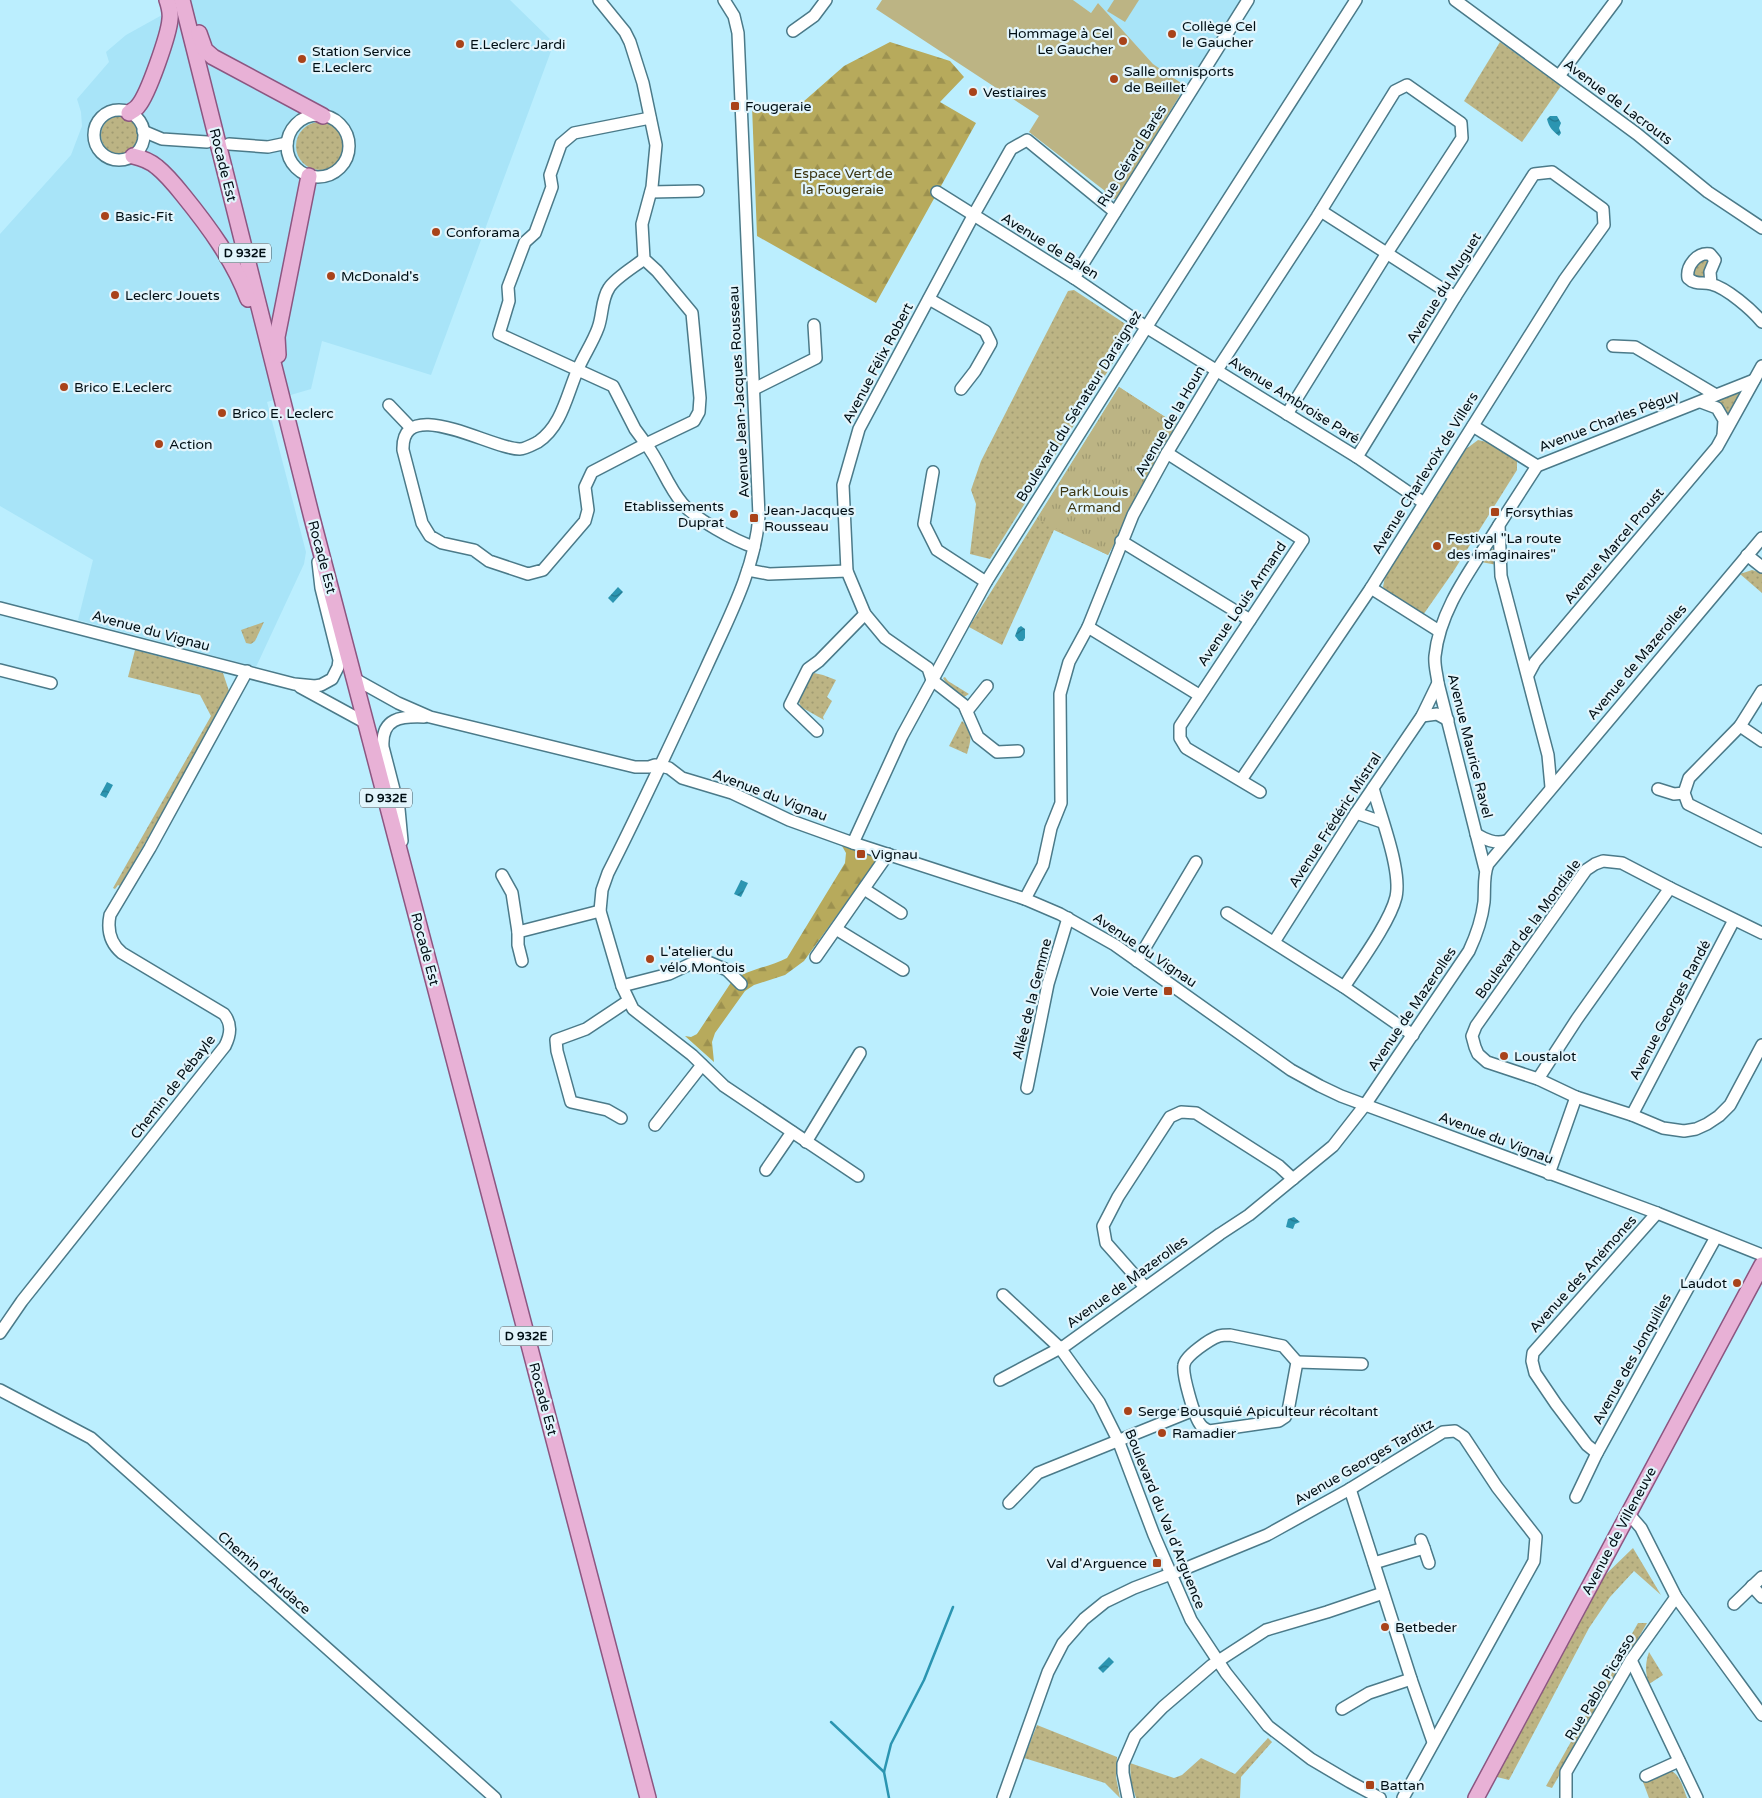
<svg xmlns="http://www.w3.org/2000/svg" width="1762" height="1798" font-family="'Varela Round',sans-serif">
  <defs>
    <pattern id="grass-dots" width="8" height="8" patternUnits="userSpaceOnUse" patternTransform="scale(1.25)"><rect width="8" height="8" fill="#bcb484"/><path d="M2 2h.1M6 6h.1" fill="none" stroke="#a09a71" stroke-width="1.8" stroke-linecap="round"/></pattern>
    <pattern id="forest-firs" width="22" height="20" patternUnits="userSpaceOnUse" patternTransform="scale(1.25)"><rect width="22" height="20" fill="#b7aa5c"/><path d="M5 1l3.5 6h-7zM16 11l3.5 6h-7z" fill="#9c914f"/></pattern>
    <pattern id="park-tufts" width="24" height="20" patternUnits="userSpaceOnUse" patternTransform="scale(1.25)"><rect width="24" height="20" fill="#bcb484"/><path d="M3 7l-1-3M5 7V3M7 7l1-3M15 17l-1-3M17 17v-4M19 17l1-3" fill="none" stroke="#a09a71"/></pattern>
    <pattern id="water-waves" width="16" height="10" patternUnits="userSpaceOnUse" patternTransform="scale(1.25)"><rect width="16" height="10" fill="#2b95b1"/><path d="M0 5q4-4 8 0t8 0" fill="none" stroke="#22788f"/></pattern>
  </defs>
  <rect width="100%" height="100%" fill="#bbeefe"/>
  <!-- built -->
  <g fill="#a8e4f8">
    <path d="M189,0H510L554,43L431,375L322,341L311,389L267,402L306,552L304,564L256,667L78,620L93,560L0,506V234L71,155L82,126L81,112L77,99L109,62L106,52L126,35Z"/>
    <path d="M1073,0H1240L1180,95L1174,92L1180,83L1153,64L1098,3L1091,13Z"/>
  </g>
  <!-- grass -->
  <g fill="url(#grass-dots)">
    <path d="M1500,42L1561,86L1522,142L1464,101Z"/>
    <circle cx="120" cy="135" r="19"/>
    <circle cx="320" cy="146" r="24"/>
    <path d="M1699,258H1711L1708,281L1690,277Z"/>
    <path d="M1074,290L1127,325L1130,329L1128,339L990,559L970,554L976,504L971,490L981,461L1068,291Z"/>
    <path d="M1119,387L1176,424L1136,504L1108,555L1054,530L1002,645L969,627Z"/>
    <path d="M1744,388L1730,415L1728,414L1718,401V398Z"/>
    <path d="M1478,440L1487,442L1517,461V470L1453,572L1423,615L1391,597L1383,587L1385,577L1466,449Z"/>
    <path d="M1490,549H1494L1497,553V565L1481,562Z"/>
    <path d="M1752,570L1762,573V593L1740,574Z"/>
    <path d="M264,622L255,641L251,644L246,643L241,630Z"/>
    <path d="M135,650L223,673L229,691L172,796L120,886L118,885L115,889L113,888L211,716L200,695L128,677Z"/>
    <path d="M814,673L823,675L836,680L827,697L832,701L823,717L824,720L801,707L798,699L807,678Z"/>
    <path d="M945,677L948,681L969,694L964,697C955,694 948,687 943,678Z"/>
    <path d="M962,721C974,732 971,740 967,754L949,746Z"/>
    <path d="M1633,1548L1661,1595L1634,1571L1610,1597L1589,1628L1509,1780L1493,1776L1601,1579Z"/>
    <path d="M1638,1623H1647L1552,1788L1546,1786Z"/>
    <path d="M1649,1652L1663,1675L1649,1684C1645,1672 1645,1664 1649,1652Z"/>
    <path d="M1037,1725L1117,1757L1116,1777L1120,1798L1105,1783L1024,1758Z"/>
    <path d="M1268,1738L1272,1742L1241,1777L1240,1798H1136L1131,1782L1130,1763L1174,1778L1182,1775L1201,1758L1235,1774Z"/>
    <path d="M1668,1770C1680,1772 1683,1788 1687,1798H1649L1643,1782Z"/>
  </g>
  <!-- forest -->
  <g fill="url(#forest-firs)">
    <path d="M890,42L950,61L964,77L940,102L976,123L876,303L757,236L752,106L803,102L844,66Z"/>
    <path d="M842,846L879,857L804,961L785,975L754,985L745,991L715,1033L712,1042L714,1062L685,1036L691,1037L697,1034L732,981C748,969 770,967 787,958L845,863L846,853Z"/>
  </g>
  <!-- park -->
  <path fill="url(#park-tufts)" d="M1119,387L1176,424L1108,555L1037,519Z"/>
  <!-- garden -->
  <g fill="#bcb484">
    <path d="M882,0H1073L1091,13L1098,3L1153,64L1181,83L1175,92L1180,95L1117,198C1110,201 1107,199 1102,195L1105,191L1029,132L1039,116L876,9Z"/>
    <path d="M1114,0H1139L1125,22L1107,11Z"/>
  </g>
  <!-- water -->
  <g fill="url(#water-waves)">
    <path d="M1550,116H1557L1561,123L1559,128L1561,133L1559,136C1553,131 1549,128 1547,119Z"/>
    <path d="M618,587L623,592L613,603L608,598Z"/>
    <path d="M1021,626L1025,629V638L1023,641H1019L1015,636L1018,628Z"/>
    <path d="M107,782L113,785L106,798L100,795Z"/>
    <path d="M741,880L748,883L741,897L734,894Z"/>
    <path d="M1294,1217L1300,1222L1295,1224L1293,1229L1286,1227L1288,1219Z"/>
    <path d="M1109,1657L1114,1662L1103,1673L1098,1668Z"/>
  </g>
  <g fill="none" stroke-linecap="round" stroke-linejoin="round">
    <!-- stream -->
    <g stroke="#2b95b1" stroke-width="2.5">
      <path d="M831,1722L884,1772"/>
      <path d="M889,1798L884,1772L891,1744L924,1680L953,1607"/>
    </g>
    <!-- minor casing -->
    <g stroke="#4b7a89" stroke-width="14">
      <g id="minor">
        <path d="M599,0L625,32L630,42L643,83L656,145L652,187L642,224L644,259L657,271L692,313L700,398L699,412L694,421L646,444C660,462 667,485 682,503C695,519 735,541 754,547"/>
        <path d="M724,0L734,16L738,33L759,516C755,570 728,619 706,668C674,737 642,806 608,873L602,890L600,911L622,986L633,1009L692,1055L724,1086L858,1176"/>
        <path d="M1455,0L1637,134L1708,192L1762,228"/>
        <path d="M793,31L814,16L826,0"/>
        <path d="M1559,76L1616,0"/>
        <circle cx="119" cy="135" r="25"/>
        <circle cx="318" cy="146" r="31"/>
        <path d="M143,131L162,139L207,142"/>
        <path d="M229,144L268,147L287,143"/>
        <path d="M651,192L698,191"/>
        <path d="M937,192L1074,278L1146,327L1357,457L1424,503"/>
        <path d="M1321,211L1455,297"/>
        <path d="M644,259C634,267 615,278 609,288C601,300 603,315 598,328C593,342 584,355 578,369C567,394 562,426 538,442C534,444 525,449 520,449C493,450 401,393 403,450L422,523L430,536L442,543L474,550L489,561L528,574L543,570L585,521L588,510L585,487L592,472L646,444L635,429L613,386L499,334L509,301L508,287L525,242L535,233L552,187L550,175L561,144L574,133L650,118"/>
        <path d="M1074,278L1248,0"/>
        <path d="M1711,284L1710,272L1715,260L1710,254C1697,252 1686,266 1688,278C1695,285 1702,282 1711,284C1727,288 1752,310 1762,322"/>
        <path d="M929,299L985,331L991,343L975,371L961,389"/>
        <path d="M1613,346L1635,347L1716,395"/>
        <path d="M754,389L816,358L814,325"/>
        <path d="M1701,402L1717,408L1724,420L1723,435"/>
        <path d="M389,405L411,428"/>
        <path d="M1473,426L1537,466"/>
        <path d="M1167,453L1303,540L1180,726V738L1186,748L1260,792"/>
        <path d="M933,472L924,524L937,550L986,582"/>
        <path d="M1121,541L1250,620"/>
        <path d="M1747,555L1762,567"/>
        <path d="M748,570L769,574L847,571"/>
        <path d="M1371,588L1439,631"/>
        <path d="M0,608L294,684L315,686L321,685L332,679L338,667L339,660L321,588L318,562"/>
        <path d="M1088,627L1199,695"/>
        <path d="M0,670L51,683"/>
        <path d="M1528,675L1535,662L1717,447L1762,366"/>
        <path d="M355,679L398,703L430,717L635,767H649L655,765L669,768L682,778L732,793L789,820L853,843L1025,899L1060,914L1115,945L1291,1070L1320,1086L1341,1096L1657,1213L1762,1255"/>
        <path d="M932,680L928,668L885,638L865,614L847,571L843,485L859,429L973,216L1011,149L1027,140L1115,212"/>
        <path d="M932,680L964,705L978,737L997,752L1018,751"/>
        <path d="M300,687L366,723"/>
        <path d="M1762,691L1740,726L1689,778L1684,793L1688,804L1762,841"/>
        <path d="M967,711L987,686"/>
        <path d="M1422,716L1437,714L1448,720"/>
        <path d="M1740,726L1762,741"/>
        <path d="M817,731L790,705L808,669L819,661L865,614"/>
        <path d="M1241,780L1371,588L1565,279L1604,225L1603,209L1552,172L1534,174L1455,297L1357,457"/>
        <path d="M1551,787L1548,755L1501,576L1499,525L1537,466L1754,380"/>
        <path d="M1658,789L1674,794L1684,793"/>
        <path d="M1356,813L1382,822"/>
        <path d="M1476,834C1486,840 1495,844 1506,841"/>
        <path d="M402,841L399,809L383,747C381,718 401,716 424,717"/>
        <path d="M853,843L902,736L986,582L1156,312L1356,0"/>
        <path d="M1485,869L1438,683C1437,674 1434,665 1435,656C1440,607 1474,566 1499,525"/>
        <path d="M502,875L512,893L518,932"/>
        <path d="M864,889L901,913"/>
        <path d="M1025,899L1043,865L1051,828L1061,803L1060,694L1069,662L1088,627L1133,515L1167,453L1217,370L1317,217L1395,91L1407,85L1461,123L1462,138L1387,253L1287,414"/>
        <path d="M1227,913L1344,987L1413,1035"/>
        <path d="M836,929L903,970"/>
        <path d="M1762,933L1670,888L1622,863L1603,861L1595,864L1586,870L1476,1026L1472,1036L1475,1047L1478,1054L1487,1062L1538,1079L1576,1097L1632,1115L1663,1128L1684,1131L1696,1129L1707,1124L1719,1116L1730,1105L1762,1045"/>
        <path d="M1274,942L1356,813L1422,716L1438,683"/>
        <path d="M816,957L888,854"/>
        <path d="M522,961L518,945V932L600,911"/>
        <path d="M1137,961L1196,862"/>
        <path d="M622,986L669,974L701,959L727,970L741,984"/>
        <path d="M1344,987C1359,964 1390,922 1396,897C1402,870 1380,815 1373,788"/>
        <path d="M1538,1079L1577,1019L1670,888"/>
        <path d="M1027,1088L1048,984L1068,918"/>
        <path d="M1632,1115L1734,920"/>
        <path d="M621,1118L607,1110L571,1102L557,1051L556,1040L586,1029L628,1001"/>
        <path d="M655,1125L702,1065"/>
        <path d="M806,1142L860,1053"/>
        <path d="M766,1170L792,1132"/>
        <path d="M1549,1174L1576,1097"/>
        <path d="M1145,1287L1106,1243L1103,1226L1118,1197L1170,1117L1181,1112L1196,1113L1279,1166L1293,1179"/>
        <path d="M1003,1295L1060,1348L1099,1402L1118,1440L1154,1535L1191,1620L1226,1673L1268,1726L1311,1759L1350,1782L1380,1798"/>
        <path d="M0,1333L22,1301L225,1046C231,1034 232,1024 224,1014L122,953C110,943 107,930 110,915L150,848L247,671"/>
        <path d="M1230,1335L1283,1346L1297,1362L1288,1411L1285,1417L1279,1421L1209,1431C1206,1429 1202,1428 1200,1424C1194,1416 1182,1374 1184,1365C1185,1356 1210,1339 1219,1336C1222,1335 1227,1335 1230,1335Z"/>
        <path d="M1297,1362L1362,1364"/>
        <path d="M1000,1380L1066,1345L1220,1234L1249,1215L1333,1146L1365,1105L1469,951C1476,936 1482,919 1484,902C1485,890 1483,875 1488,864L1762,538"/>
        <path d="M0,1390L91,1438L495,1798"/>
        <path d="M1597,1453L1587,1445L1556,1404L1535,1373L1532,1361L1533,1353L1657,1213"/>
        <path d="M1350,1489L1411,1679L1433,1742"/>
        <path d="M1576,1497L1597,1453L1716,1237"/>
        <path d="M1009,1503L1038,1473L1194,1410"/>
        <path d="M1628,1513L1641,1528L1676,1597L1762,1715"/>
        <path d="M1424,1548L1429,1563"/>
        <path d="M1374,1563L1424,1548L1421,1540"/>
        <path d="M1752,1586L1762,1597"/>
        <path d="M1734,1604L1762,1577"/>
        <path d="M1631,1660L1697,1798"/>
        <path d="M1342,1709L1369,1693L1411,1679"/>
        <path d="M1646,1776L1679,1761"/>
        <path d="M1003,1798L1048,1672L1063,1643L1084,1619L1105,1602L1134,1588L1184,1569L1267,1535L1350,1489L1443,1432L1455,1431L1464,1437L1497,1487L1536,1537L1534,1561L1403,1798"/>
        <path d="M1128,1798L1123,1773V1764L1135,1736L1163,1707L1212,1665L1266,1630L1327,1612L1383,1593"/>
        <path d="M1566,1798V1772L1631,1660L1676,1597"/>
      </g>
    </g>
    <!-- major casing -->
    <g stroke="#8c5681" stroke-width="18">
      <g id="major">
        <path d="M182,0L312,518L648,1798"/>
        <path d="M199,33L205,50L213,57L323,116"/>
        <path d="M129,113C132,111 136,109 138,106C148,95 169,34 170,19C171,12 169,6 167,0"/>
        <path d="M133,156C142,158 150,161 157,167C167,175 175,185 183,195C209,227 234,261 248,299"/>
        <path d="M278,355L277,337L309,176"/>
        <path d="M1476,1798L1762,1265"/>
      </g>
    </g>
    <!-- minor -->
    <use href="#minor" stroke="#fff" stroke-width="11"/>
    <!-- major -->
    <use href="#major" stroke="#e8b1d6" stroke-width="15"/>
  </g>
  <!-- markers -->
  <g fill="#a9431a" stroke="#e2f5fc" stroke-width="2">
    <circle cx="1172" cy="34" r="5"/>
    <circle cx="1123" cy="41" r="5"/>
    <circle cx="460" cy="44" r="5"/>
    <circle cx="302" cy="59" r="5"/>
    <circle cx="1114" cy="79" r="5"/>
    <circle cx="973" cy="92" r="5"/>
    <rect x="730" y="101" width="10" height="10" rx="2.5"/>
    <circle cx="105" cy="216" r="5"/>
    <circle cx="436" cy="232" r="5"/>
    <circle cx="331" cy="276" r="5"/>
    <circle cx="115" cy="295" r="5"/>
    <circle cx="64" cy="387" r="5"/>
    <circle cx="222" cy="413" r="5"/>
    <circle cx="159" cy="444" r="5"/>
    <rect x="1490" y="507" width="10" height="10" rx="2.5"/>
    <circle cx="734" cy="514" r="5"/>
    <rect x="749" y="513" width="10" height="10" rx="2.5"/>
    <circle cx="1437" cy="546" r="5"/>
    <rect x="856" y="849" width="10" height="10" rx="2.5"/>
    <circle cx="650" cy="959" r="5"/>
    <rect x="1163" y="986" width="10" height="10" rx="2.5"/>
    <circle cx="1504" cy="1056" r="5"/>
    <circle cx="1737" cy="1283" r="5"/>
    <circle cx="1128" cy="1411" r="5"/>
    <circle cx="1162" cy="1433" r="5"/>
    <rect x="1152" y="1558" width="10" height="10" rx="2.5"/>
    <circle cx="1385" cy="1627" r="5"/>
    <rect x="1365" y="1780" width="10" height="10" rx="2.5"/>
  </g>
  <g text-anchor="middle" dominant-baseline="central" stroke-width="4.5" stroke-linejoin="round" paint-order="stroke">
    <!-- shield labels -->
    <g fill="#e2f5fc" stroke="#44535a" stroke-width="1">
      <rect x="219" y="243.5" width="52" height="19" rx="4"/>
      <rect x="360" y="788.5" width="52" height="19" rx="4"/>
      <rect x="500" y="1326.5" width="52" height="19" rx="4"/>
    </g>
    <g font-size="12" font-weight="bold" fill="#000e14">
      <text x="245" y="253">D 932E</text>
      <text x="386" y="798">D 932E</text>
      <text x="526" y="1336">D 932E</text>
    </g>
    <!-- poi labels -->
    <g font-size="14" fill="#000e14" stroke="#e2f5fc" text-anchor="start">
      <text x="1182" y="26">Collège Cel<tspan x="1182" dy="16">le Gaucher</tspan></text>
      <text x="1113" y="33" text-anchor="end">Hommage à Cel<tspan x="1113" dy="16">Le Gaucher</tspan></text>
      <text x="470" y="44">E.Leclerc Jardi</text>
      <text x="312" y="51">Station Service<tspan x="312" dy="16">E.Leclerc</tspan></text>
      <text x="1124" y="71">Salle omnisports<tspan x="1124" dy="16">de Beillet</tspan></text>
      <text x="983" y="92">Vestiaires</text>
      <text x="745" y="106">Fougeraie</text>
      <text x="115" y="216">Basic-Fit</text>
      <text x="446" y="232">Conforama</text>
      <text x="341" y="276">McDonald's</text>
      <text x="125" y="295">Leclerc Jouets</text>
      <text x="74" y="387">Brico E.Leclerc</text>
      <text x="232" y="413">Brico E. Leclerc</text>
      <text x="169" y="444">Action</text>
      <text x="724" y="506" text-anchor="end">Etablissements<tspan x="724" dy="16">Duprat</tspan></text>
      <text x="764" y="510">Jean-Jacques<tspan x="764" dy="16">Rousseau</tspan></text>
      <text x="1505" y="512">Forsythias</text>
      <text x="1447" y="538">Festival "La route<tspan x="1447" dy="16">des imaginaires"</tspan></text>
      <text x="871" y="854">Vignau</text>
      <text x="660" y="951">L'atelier du<tspan x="660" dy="16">vélo Montois</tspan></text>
      <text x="1158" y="991" text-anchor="end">Voie Verte</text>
      <text x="1514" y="1056">Loustalot</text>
      <text x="1727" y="1283" text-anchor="end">Laudot</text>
      <text x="1138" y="1411">Serge Bousquié Apiculteur récoltant</text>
      <text x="1172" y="1433">Ramadier</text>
      <text x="1147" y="1563" text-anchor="end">Val d'Arguence</text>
      <text x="1395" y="1627">Betbeder</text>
      <text x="1380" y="1785">Battan</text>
    </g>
    <!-- street labels -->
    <g font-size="14" fill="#000e14" stroke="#e2f5fc">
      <text transform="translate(1618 102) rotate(37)">Avenue de Lacrouts</text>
      <text transform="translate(1132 156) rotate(-58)">Rue Gérard Barès</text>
      <text transform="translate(223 165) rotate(76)">Rocade Est</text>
      <text transform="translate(1050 246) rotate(32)">Avenue de Balen</text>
      <text transform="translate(1444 288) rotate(-58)">Avenue du Muguet</text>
      <text transform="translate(878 363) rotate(-62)">Avenue Félix Robert</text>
      <text transform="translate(739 392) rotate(-93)">Avenue Jean-Jacques Rousseau</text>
      <text transform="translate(1294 400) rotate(32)">Avenue Ambroise Paré</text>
      <text transform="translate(1079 406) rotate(-58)">Boulevard du Sénateur Daraignez</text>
      <text transform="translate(1170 421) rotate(-60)">Avenue de la Houn</text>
      <text transform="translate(1609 421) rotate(-21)">Avenue Charles Péguy</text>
      <text transform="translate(1425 473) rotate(-58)">Avenue Charlevoix de Villers</text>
      <text transform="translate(1614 546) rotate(-50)">Avenue Marcel Proust</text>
      <text transform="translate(322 557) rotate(75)">Rocade Est</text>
      <text transform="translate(1242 604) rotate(-56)">Avenue Louis Armand</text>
      <text transform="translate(151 631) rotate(15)">Avenue du Vignau</text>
      <text transform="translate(1637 662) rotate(-50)">Avenue de Mazerolles</text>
      <text transform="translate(1470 746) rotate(76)">Avenue Maurice Ravel</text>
      <text transform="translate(770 795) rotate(21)">Avenue du Vignau</text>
      <text transform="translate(1335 820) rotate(-57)">Avenue Frédéric Mistral</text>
      <text transform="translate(1528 929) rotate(-54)">Boulevard de la Mondiale</text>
      <text transform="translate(425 949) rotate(75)">Rocade Est</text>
      <text transform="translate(1145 950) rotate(34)">Avenue du Vignau</text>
      <text transform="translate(1032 999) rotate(-76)">Allée de la Gemme</text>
      <text transform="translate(1412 1009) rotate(-56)">Avenue de Mazerolles</text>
      <text transform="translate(1670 1010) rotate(-62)">Avenue Georges Randé</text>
      <text transform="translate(173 1087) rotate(-52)">Chemin de Pébayle</text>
      <text transform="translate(1496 1138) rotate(21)">Avenue du Vignau</text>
      <text transform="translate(1583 1274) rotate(-48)">Avenue des Anémones</text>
      <text transform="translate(1127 1282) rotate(-36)">Avenue de Mazerolles</text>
      <text transform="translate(1632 1359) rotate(-61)">Avenue des Jonquilles</text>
      <text transform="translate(543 1399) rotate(75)">Rocade Est</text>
      <text transform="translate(1364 1462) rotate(-30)">Avenue Georges Tarditz</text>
      <text transform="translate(1165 1519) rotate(68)">Boulevard du Val d'Arguence</text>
      <text transform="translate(1619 1531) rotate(-62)">Avenue de Villeneuve</text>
      <text transform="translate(264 1573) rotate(41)">Chemin d'Audace</text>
      <text transform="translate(1600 1687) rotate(-59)">Rue Pablo Picasso</text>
    </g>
    <!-- park labels -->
    <g font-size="14" fill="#3b3512" stroke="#e2f5fc">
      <text x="843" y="173">Espace Vert de<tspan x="843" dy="16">la Fougeraie</tspan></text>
      <text x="1094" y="491">Park Louis<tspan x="1094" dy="16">Armand</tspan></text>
    </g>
  </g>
</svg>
